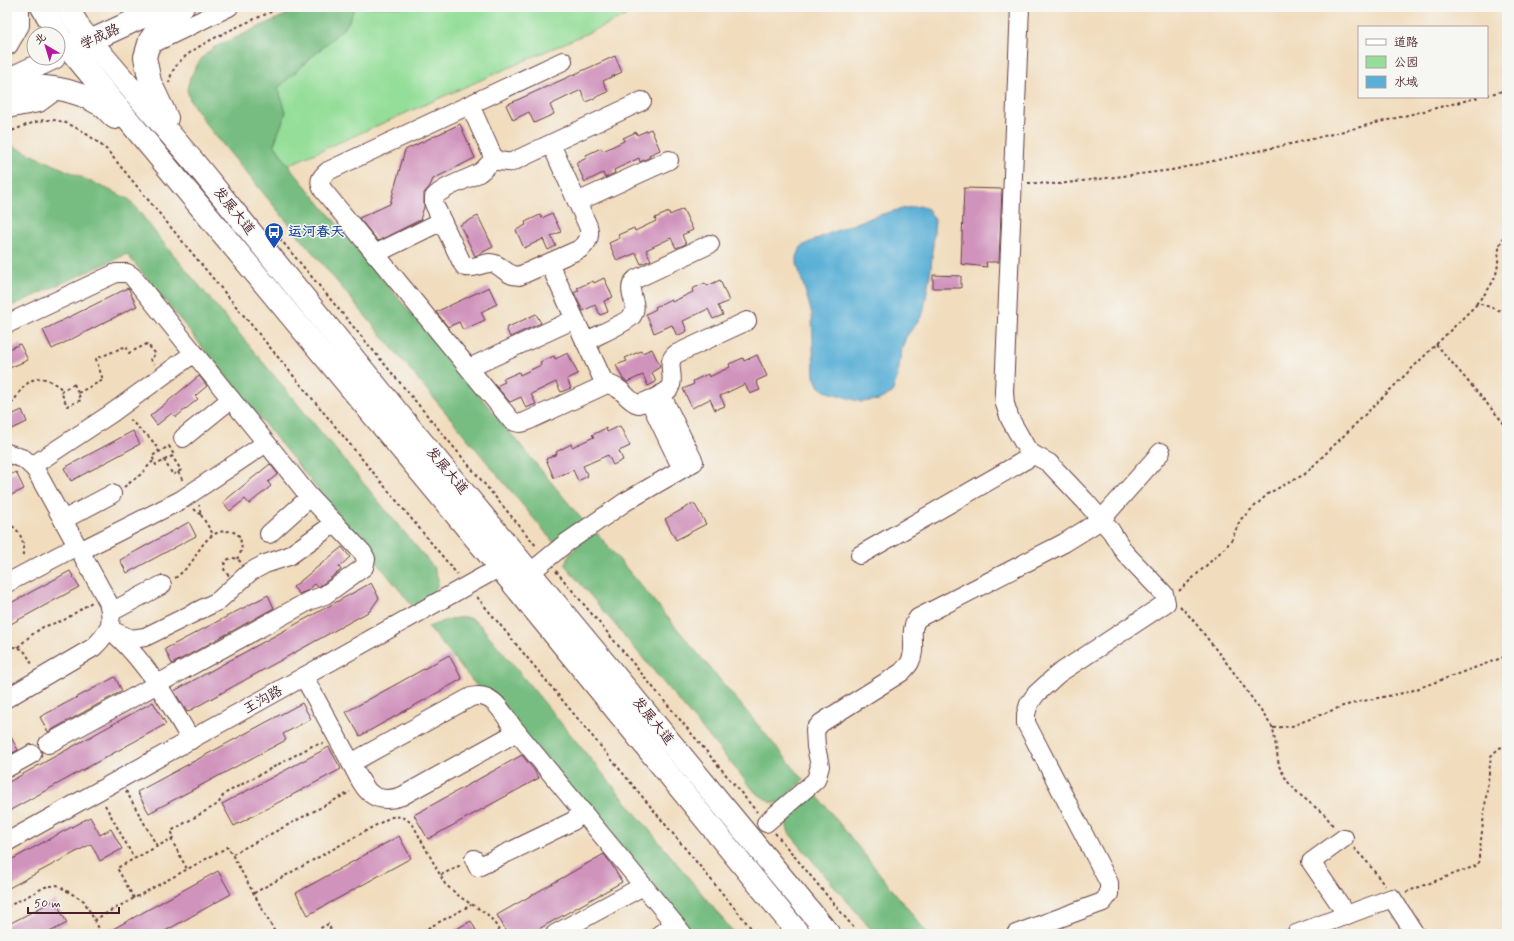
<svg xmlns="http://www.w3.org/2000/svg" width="1514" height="941" font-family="Mynerve,'LXGW WenKai TC',sans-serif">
  <rect width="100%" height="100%" fill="#f6f6f2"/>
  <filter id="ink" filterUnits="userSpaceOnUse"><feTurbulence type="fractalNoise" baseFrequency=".025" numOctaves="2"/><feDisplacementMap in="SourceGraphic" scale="8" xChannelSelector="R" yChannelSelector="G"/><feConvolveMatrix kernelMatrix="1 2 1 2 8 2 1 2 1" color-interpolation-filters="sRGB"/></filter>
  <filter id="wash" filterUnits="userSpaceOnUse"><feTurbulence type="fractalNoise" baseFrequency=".012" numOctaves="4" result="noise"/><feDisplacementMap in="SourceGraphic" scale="16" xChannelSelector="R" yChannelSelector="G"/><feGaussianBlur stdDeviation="0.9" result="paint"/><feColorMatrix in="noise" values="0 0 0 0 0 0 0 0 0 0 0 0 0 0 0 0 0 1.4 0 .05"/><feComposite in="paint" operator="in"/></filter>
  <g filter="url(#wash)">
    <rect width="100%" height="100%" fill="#f1ddbe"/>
    <!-- green -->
    <path fill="#94de99" stroke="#6f7e62" d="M355,7H621L626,16L288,165L274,144L286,112L278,88L347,25Z"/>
    <!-- forest -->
    <g fill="#77bd81" stroke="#606e56">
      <path d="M303,7H355L347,25L278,88L286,112L274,144L288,165L585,523L555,544L205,123L190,100L187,89L190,78L197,65L204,56L213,48Z"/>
      <path d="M13,146L129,199L162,241L434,568C435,572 438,577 438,580C438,592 424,604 414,608L127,254L7,308V148Z"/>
      <path d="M596,532L804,780L778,803L770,802L755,792L565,565C570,549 583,541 596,532Z"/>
      <path d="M464,617L472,619L481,626L735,934H681L428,627L450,619Z"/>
      <path d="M815,793L928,934H875L789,833L786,823L788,815Z"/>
    </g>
    <!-- water -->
    <path fill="#59afd6" stroke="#526780" d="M920,206L928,209L935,220L931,269L923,314L906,337L902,349L897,378L892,393L879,400L861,402L825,391L819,387L814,376L812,314L797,264V257L801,247C812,240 826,235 838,230C864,220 892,209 920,206Z"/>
    <g id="blocks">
      <!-- building -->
      <g fill="#d093bc">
        <path d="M615,56L622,72L603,81L608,92L586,102L581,90L550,105L554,114L534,123L529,112L513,120L506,105Z"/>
        <path d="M460,124L475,158L433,179L430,186L424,193V207L420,220L378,241L359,218L390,204L405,150Z"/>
        <path d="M651,129L660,150L649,155L650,157L640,162L639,158L614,170L615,173L605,178L603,173L585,182L576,163L587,158L586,155L601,148L603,151L624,141L623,138L636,132L637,135Z"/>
        <path d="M964,188L1002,189L999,262H986L987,267L961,264Z"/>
        <path d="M683,209L693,230L682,235L686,244L676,248L671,238L646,250L651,260L641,264L636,253L617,261L609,243L620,238L618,235L634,228L635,231L656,221L655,218L669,212L670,215Z"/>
        <path d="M552,213L561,232L551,236L556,246L548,250L543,239L524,248L516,230L526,225L525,222L540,215L542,218Z"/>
        <path d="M478,216L493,247L475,256L460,225Z"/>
        <path d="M933,275L961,276V288H933Z"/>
        <path d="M604,278L613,297L604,301L608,312L600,315L595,305L583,311L574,293L579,290L577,288L593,281L594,283Z"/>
        <path d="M720,280L729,301L718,306L723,315L713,319L708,309L683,321L687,331L677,336L672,325L654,333L646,314L656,309L655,307L671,299L672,302L693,292L692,289L705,283L707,286Z"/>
        <path d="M489,287L497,304L481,312L485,320L463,330L459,322L448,327L436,312Z"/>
        <path d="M128,288L137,306L52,349L43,330Z"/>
        <path d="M536,314L541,323L510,337L506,328Z"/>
        <path d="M20,344L28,360L7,369V350Z"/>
        <path d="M652,349L660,366V367L652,372L656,382L648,386L643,375L627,382L623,379L616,365L627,361L625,358L641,351L642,353Z"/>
        <path d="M568,353L578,374L567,379L571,388L561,392L556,382L531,394L536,404L526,408L521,397L510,402L496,386L505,382L503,379L519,372L520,375L541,365L540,362L554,356L555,359Z"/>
        <path d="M757,355L767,376L756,381L760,390L750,394L745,384L720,396L725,406L715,410L710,399L692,408L683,389L694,384L693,381L708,374L709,377L730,367L729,364L743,358L744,361Z"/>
        <path d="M199,376L207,386L195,396L198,399L176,417L172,413L157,425L150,416Z"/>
        <path d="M22,410L27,422L7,431V417Z"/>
        <path d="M620,426L630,446L619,451L623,460L613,465L608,455L583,466L588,476L578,481L573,470L554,478L546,459L557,454L556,452L571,444L572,447L594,437L592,435L606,428L607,432Z"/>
        <path d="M133,431L140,444L71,481L64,468Z"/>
        <path d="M270,464L278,474L268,482L271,486L249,504L245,499L230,511L223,502Z"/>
        <path d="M16,472L24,489L7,497V476Z"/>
        <path d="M694,503L706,524L676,540L665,519Z"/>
        <path d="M189,522L196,536L127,573L120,560Z"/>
        <path d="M342,547L350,557L339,567L341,570L320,586L318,587L315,584L307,591L299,594L293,587Z"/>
        <path d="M70,571L79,587L7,626V605Z"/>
        <path d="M371,583L379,598L370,611L187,712L174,691Z"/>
        <path d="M268,595L274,608L172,664L165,649Z"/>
        <path d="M449,655L462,679L360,736L346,712Z"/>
        <path d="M115,677L122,691L48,732L40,717Z"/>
        <path d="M153,702L166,724L7,812V783Z"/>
        <path d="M302,703L311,719L283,734L286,740L149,813L137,792Z"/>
        <path d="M7,730L18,750L7,756Z"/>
        <path d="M329,747L341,769L234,826L222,804Z"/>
        <path d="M522,755L534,770L539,778L428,839L414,815Z"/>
        <path d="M90,817L100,835L111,829L122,849L100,861L91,844L7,889V862Z"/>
        <path d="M399,836L411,858L308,915L296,893Z"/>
        <path d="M604,854L612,865L622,882L530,934H508L497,915Z"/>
        <path d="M218,871L231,894L160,934H104Z"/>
        <path d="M55,900L67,923L46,934H7V925Z"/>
        <path d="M471,921L478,934H447Z"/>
      </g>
    </g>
  </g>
  <g filter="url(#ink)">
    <use href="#blocks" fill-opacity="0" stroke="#633c41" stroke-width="1"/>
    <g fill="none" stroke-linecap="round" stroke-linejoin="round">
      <!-- minor casing -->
      <g stroke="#633c41" stroke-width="20">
        <g id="minor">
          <path d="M148,46L229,7"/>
          <path d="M563,61L328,171C320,178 318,181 323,190L511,420C516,423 520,424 525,422L607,384"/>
          <path d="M470,105L495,161"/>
          <path d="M7,109L39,103L58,89"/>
          <path d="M551,144L588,226C591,236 588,243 580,249L519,276C505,276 501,263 490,263C481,263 475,269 465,267L462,263L434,204V197C446,185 464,181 479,173C484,170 488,164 493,161C497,160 506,163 512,162L642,101"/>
          <path d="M577,202L669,160"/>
          <path d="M375,254L442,221"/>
          <path d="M549,263L603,380C607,384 612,385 617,388C625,392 628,401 638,404C646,402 664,395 669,389C677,377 664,363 676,354L747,321"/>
          <path d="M7,324L116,273H127L132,276L309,496L363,553L366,559L364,567L325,595L309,601L48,744"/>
          <path d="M585,342C595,336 625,324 632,316C641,303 623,290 636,279L710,244"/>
          <path d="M469,368L575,319"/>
          <path d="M649,400L682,469"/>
          <path d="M183,438L231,399"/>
          <path d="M7,453L24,459L35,469L108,602C114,624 110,631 94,647L7,698"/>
          <path d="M32,466L112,413L194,353"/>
          <path d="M63,520L112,494"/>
          <path d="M269,534L310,497"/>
          <path d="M80,551L181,500L266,443"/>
          <path d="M860,555L1034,455"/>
          <path d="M531,572L566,543L625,502L694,462L661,394"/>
          <path d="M7,583L77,546"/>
          <path d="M111,612L162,585"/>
          <path d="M109,629L131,639L145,637L218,601L250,572L265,564L289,556L335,523"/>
          <path d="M116,635C148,665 169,702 191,740"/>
          <path d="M304,677L351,763L471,697C492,691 502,711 512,726L683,934"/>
          <path d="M351,763C364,787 370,807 402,796L517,732"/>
          <path d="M7,768L32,754"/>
          <path d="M766,823L816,780L820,766L816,747L815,730L821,723L902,672C904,669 909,665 910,662C918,647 907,631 918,618L1064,543L1101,520L1161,452"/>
          <path d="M1344,838L1311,862L1347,915"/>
          <path d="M7,842L511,561"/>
          <path d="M474,859L478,867L573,821L583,812"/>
          <path d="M555,934L643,886"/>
          <path d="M660,934L675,925"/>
          <path d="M1016,934L1103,902L1109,894V883L1026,723V714L1029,704L1036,694L1058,674L1166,603L1164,594L1125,553L1111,531L1085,501L1049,463L1034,455L1027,449L1010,419L1005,404L1004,392L1020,7"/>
          <path d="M1296,934L1392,898L1415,934"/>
        </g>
      </g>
      <!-- major casing -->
      <g stroke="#633c41" stroke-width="24">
        <g id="major">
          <path d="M42,7L61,39L500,568L799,934"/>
          <path d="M67,7L81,30L194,162L399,414L829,934"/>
          <path d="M7,44L18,25V7"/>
          <path d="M77,47L164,7"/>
          <path d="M7,80L54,58"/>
          <path d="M7,90C38,82 73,88 101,105C106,108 110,114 115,118"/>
          <path d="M167,118L150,82L145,57L150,40L161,24L183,7"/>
        </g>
      </g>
      <!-- path -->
      <g stroke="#633c41" stroke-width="2" stroke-dasharray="3 3" stroke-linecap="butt">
        <path d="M169,83C170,78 172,71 176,66C191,44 256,19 282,7"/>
        <path d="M1487,95L1507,90"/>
        <path d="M7,133C19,128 38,119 51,120C70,120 93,138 107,150L457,574"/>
        <path d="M1028,183L1058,184L1172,170L1304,141L1480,97"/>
        <path d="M276,234L537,547"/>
        <path d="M1476,304C1484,295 1492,286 1496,274C1501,257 1494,249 1507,232"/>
        <path d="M1436,344L1507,427"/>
        <path d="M74,384L81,400L67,406L61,392L63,390Z"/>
        <path d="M78,393L103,380L96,359L126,346L129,353L147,344L156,354L150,359L154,364"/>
        <path d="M7,407C13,403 15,399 19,393C33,373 45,375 63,390"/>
        <path d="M130,419C141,433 151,434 159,452"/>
        <path d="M169,446L174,455L156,465L152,456Z"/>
        <path d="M164,460L173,475L181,470L172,456"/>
        <path d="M178,472L183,481"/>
        <path d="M124,487L140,475L154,460"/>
        <path d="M194,509L201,515L199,505"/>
        <path d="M201,515L213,534"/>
        <path d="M7,523C21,529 26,544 22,558"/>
        <circle cx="233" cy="567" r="9"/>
        <path d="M556,571L757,812"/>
        <path d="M175,578C182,573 188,567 193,560C201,547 208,532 226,531C232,531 236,532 240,537L242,550L237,559"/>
        <path d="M1179,591L1226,547L1232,539L1240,520L1269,493L1305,474L1476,305L1481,304L1507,313"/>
        <path d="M477,597L756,934"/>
        <path d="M1180,606L1193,620L1232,670L1273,728L1279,766L1287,781L1299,794L1325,815L1334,827"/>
        <path d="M7,647C25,646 25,652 33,666"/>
        <path d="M18,647L30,636L43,627L64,620L92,602"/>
        <path d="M1273,728L1292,726L1343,706L1363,701L1408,692L1507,656"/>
        <path d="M126,791L157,846"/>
        <path d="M105,805L134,858"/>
        <path d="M775,833L859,934"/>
        <path d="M171,839L174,837L171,831L218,804L224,794L312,746L324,743"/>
        <path d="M1354,848L1368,863L1385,886"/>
        <path d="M233,854L350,792"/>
        <path d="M441,875L461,865"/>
        <path d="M1406,892L1478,865L1491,756L1499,748L1507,746"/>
        <path d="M254,893L389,818C399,814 406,818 413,825L445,884L460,897L487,914L494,922L501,934"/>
        <path d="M134,898L117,868L171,839L187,869"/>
        <path d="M7,907L45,887L57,885L84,901L102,934"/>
        <path d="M94,920L228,847L276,934"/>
        <path d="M310,934L328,924L333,934"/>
        <path d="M417,934L471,905"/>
      </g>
      <!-- minor -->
      <use href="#minor" stroke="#fff" stroke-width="18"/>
      <!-- major -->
      <use href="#major" stroke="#fff" stroke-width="22"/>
    </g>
  </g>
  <!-- icons -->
  <defs>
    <g id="bus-pin" transform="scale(1)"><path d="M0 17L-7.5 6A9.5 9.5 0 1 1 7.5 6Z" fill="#1a4fb4" stroke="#f6f6f2"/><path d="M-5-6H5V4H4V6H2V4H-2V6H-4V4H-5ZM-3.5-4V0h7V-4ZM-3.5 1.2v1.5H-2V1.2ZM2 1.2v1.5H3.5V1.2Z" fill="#fff"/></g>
  </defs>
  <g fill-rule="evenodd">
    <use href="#bus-pin" x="274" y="232"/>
  </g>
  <g text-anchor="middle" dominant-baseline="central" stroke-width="3" stroke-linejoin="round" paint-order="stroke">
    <!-- street labels -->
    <g font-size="14" fill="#4a1f2b" stroke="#f6f6f2">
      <text transform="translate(100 37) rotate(-25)">学成路</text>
      <text transform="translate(234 211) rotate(51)">发展大道</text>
      <text transform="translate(447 471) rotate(50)">发展大道</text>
      <text transform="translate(263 700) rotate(-29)">王沟路</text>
      <text transform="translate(653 721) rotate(51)">发展大道</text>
    </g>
    <!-- transit labels -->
    <g font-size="14" font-weight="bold" fill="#164399" stroke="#f6f6f2" text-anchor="start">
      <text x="288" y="232">运河春天</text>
    </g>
  </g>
  <!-- margin -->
  <rect width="1514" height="941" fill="none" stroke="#f6f6f2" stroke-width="24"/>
  <!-- legend -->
  <rect x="1358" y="26" width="130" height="72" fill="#f6f6f2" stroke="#b1a0a2"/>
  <rect x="1366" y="39" width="20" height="6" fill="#ffffff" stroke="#b1a0a2"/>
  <text x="1394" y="46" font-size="12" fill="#4a1f2b">道路</text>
  <rect x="1366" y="56" width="20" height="12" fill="#94de99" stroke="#b1a0a2"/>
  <text x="1394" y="66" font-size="12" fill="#4a1f2b">公园</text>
  <rect x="1366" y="76" width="20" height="12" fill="#59afd6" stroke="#b1a0a2"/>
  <text x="1394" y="86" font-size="12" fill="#4a1f2b">水域</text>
  <!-- north arrow -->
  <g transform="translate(46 46) rotate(322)"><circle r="19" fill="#f6f6f2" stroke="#b1a0a2"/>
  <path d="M0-3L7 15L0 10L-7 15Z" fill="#b5179e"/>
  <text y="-6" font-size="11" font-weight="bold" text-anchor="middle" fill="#4a1f2b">北</text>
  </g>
  <!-- scale -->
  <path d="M28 907v6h91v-6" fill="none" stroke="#4a1f2b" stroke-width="2"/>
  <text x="34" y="907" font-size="12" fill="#4a1f2b" stroke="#f6f6f2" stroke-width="3" paint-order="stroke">50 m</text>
</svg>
